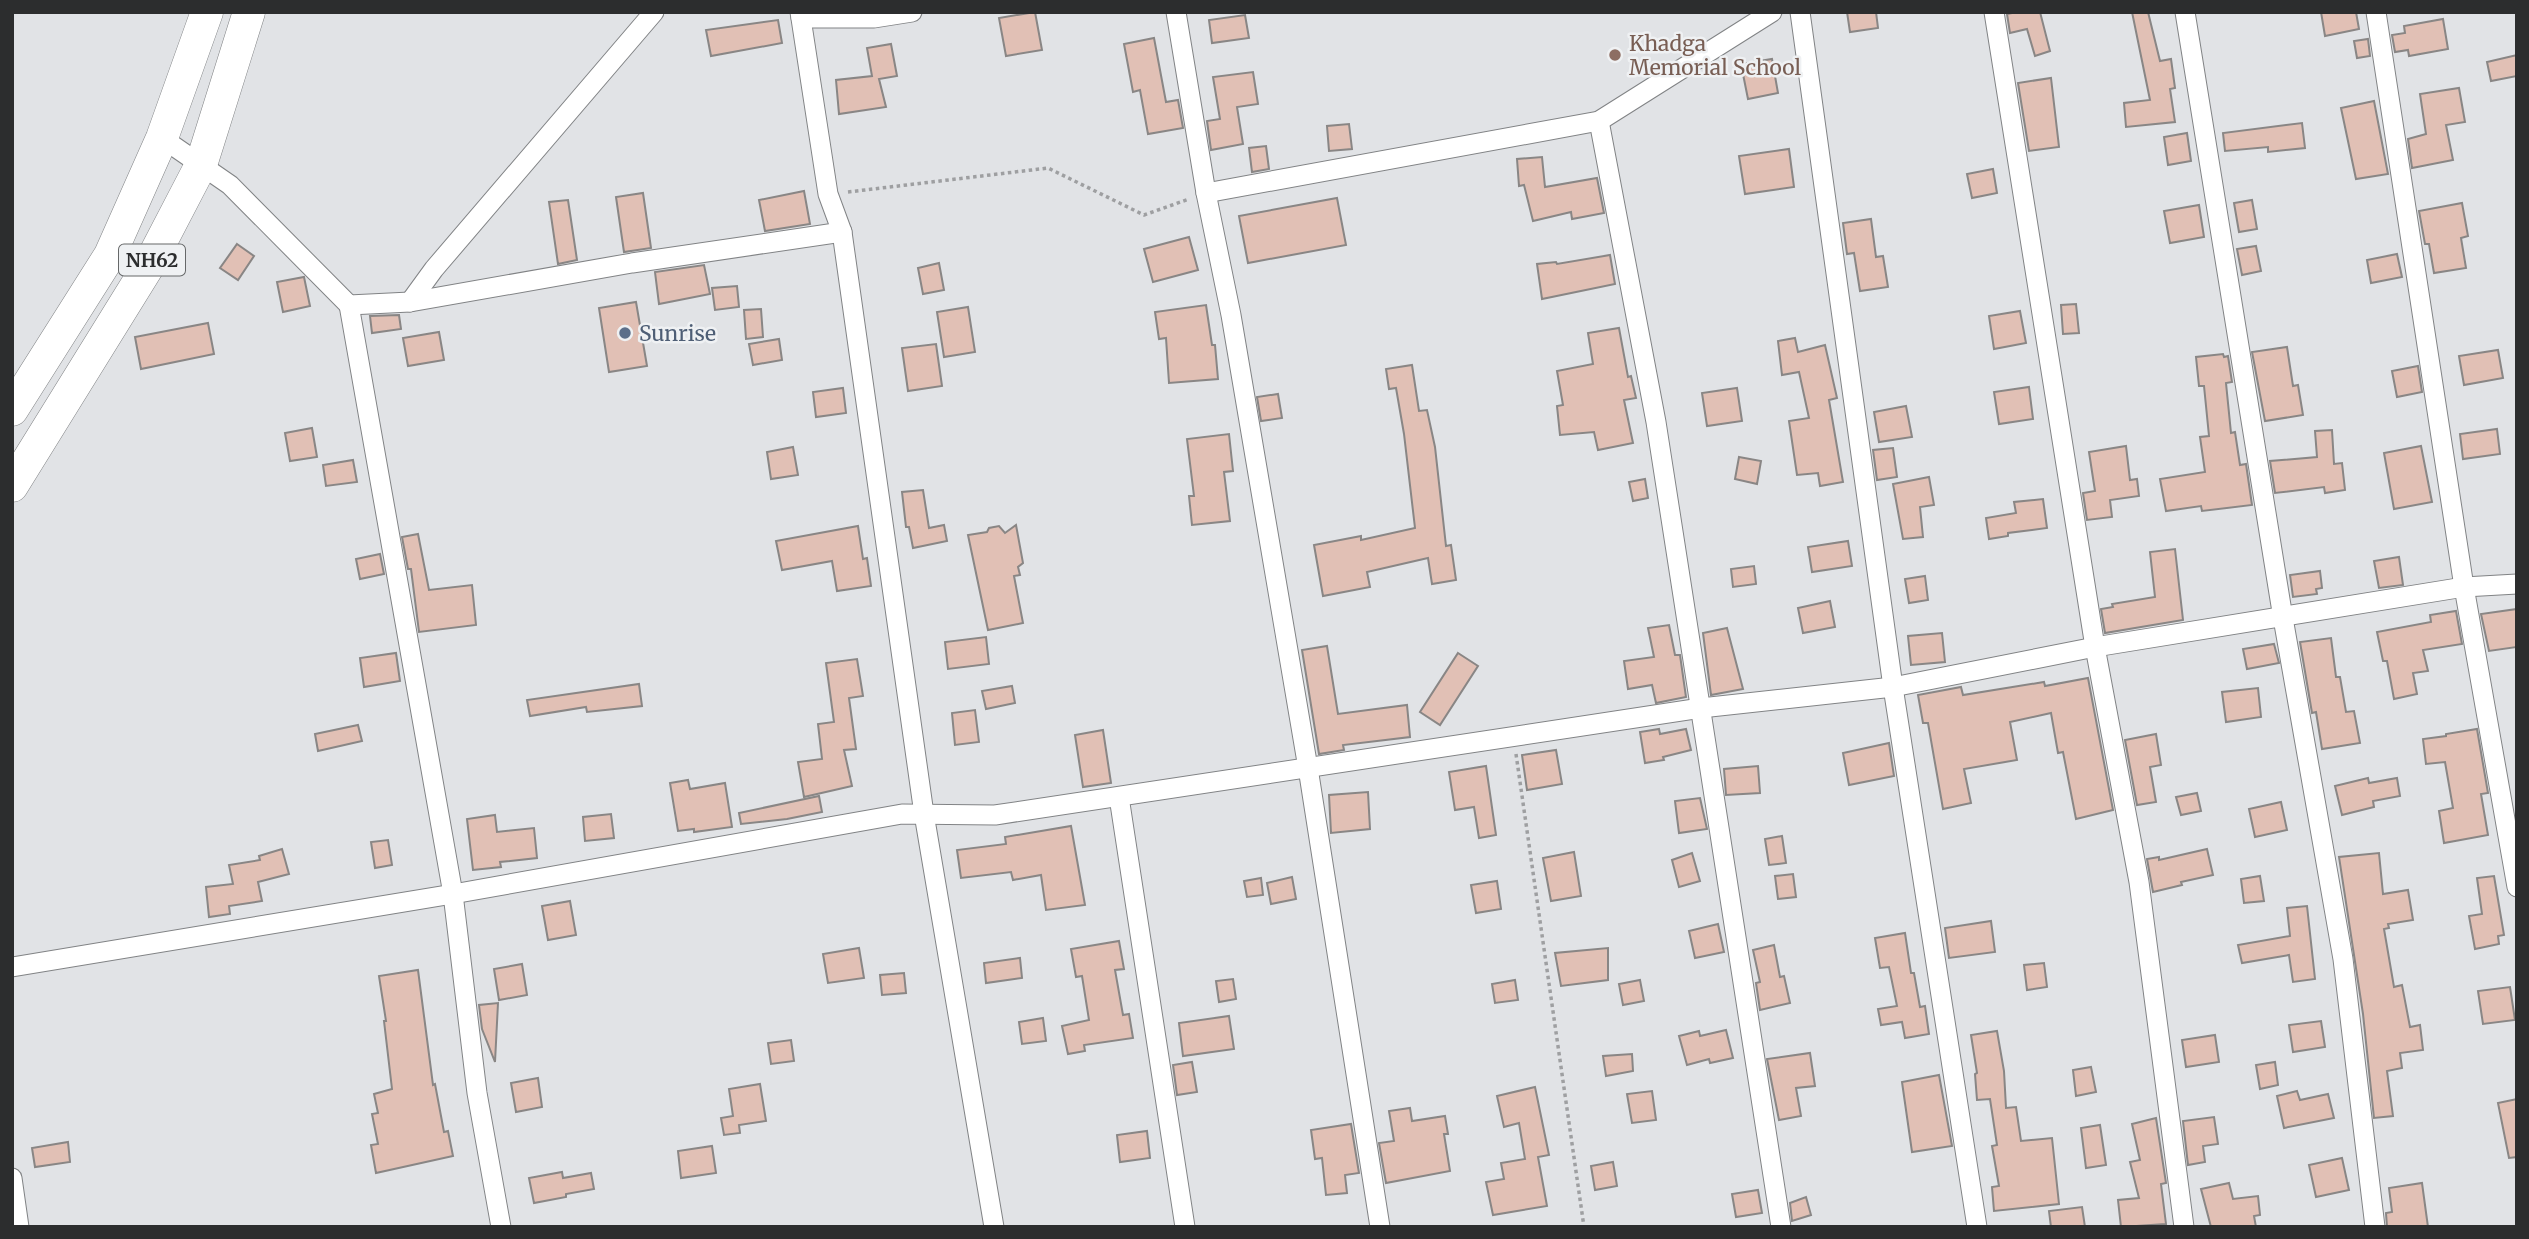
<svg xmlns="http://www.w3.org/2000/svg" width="2529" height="1239" font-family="Merriweather,serif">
  <rect width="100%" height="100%" fill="#e1e3e6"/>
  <!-- building -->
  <g fill="#e1c0b5" stroke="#898685" stroke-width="2">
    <path d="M1035,12L1042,50L1006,56L999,18Z"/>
    <path d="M1847,12H1876L1878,28L1850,32Z"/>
    <path d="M2017,12H2040L2050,51L2035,56L2027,29L2010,33L2007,14Z"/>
    <path d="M2132,12H2148L2160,61L2171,59L2175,88L2170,89L2175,122L2126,127L2124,103L2150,100Z"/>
    <path d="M2321,12H2356L2359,29L2325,36Z"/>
    <path d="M1245,15L1249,38L1212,43L1209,20Z"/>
    <path d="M2443,19L2448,49L2409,56L2408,50L2395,52L2392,35L2405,33L2404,26Z"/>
    <path d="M778,20L782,43L711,56L706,30Z"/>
    <path d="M1154,38L1166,102L1178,100L1183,128L1148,134L1140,90L1133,92L1124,44Z"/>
    <path d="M2368,39L2370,56L2357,58L2354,41Z"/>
    <path d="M891,44L897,76L879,79L886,107L839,114L836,80L872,76L867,48Z"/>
    <path d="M2517,55V76L2491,81L2487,62Z"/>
    <path d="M1772,59L1778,93L1748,99L1741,64Z"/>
    <path d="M1253,72L1258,104L1237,107L1243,144L1211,150L1207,121L1220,119L1213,77Z"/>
    <path d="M2051,78L2059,147L2029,151L2018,83Z"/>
    <path d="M2459,88L2465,122L2446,125L2453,160L2412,168L2408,139L2426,134L2420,94Z"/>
    <path d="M2374,101L2388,174L2356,179L2341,108Z"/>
    <path d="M2302,123L2305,148L2268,152V147L2225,151L2223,133Z"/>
    <path d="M1349,124L1352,149L1329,151L1327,126Z"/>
    <path d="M2187,133L2191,161L2168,165L2164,137Z"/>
    <path d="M1266,146L1269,169L1252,172L1249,148Z"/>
    <path d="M1789,149L1794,187L1745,194L1739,156Z"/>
    <path d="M1542,157L1545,187L1597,178L1604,213L1572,219L1571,212L1533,221L1524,185L1519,186L1517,159Z"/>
    <path d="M1993,169L1997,193L1972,198L1967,174Z"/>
    <path d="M804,191L810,224L765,231L759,200Z"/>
    <path d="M643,193L651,248L624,252L616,197Z"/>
    <path d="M1337,198L1346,245L1248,263L1239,216Z"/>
    <path d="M568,200L577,260L558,264L549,202Z"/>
    <path d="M2252,200L2257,229L2239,232L2234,203Z"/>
    <path d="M2462,203L2468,236L2461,238L2466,268L2434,273L2429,244H2425L2419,211Z"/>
    <path d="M2199,205L2204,237L2170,243L2164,211Z"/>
    <path d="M1871,219L1876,257L1883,256L1888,287L1860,291L1854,253L1847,254L1843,223Z"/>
    <path d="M1189,237L1198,270L1153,282L1144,249Z"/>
    <path d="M237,244L254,256L238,280L220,268Z"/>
    <path d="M2256,246L2261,271L2242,275L2237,249Z"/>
    <path d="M2397,254L2402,277L2371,283L2367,260Z"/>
    <path d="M1610,255L1615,284L1542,299L1537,264L1556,262L1557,264Z"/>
    <path d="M939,263L944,290L923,294L918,268Z"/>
    <path d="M704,265L710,294L659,304L655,272Z"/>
    <path d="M304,277L310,306L283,312L277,282Z"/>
    <path d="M737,286L739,307L715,310L712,288Z"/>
    <path d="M636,302L647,366L609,372L599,308Z"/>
    <path d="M2076,304L2079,333L2063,334L2061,305Z"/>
    <path d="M1206,305L1212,345H1215L1218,379L1169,383L1166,338L1159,339L1155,312Z"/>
    <path d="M968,307L975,352L944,357L937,312Z"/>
    <path d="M761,309L763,337L746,339L744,310Z"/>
    <path d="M2020,311L2026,343L1994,349L1989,316Z"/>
    <path d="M399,315L401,329L372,333L370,316Z"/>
    <path d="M208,323L214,354L141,369L135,337Z"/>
    <path d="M1619,328L1628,377L1631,376L1636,398L1624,400L1633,443L1598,450L1594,432L1560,435L1557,406L1563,405L1557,371L1593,364L1588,333Z"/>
    <path d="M439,332L444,360L408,366L403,338Z"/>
    <path d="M1795,338L1798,352L1825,345L1837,398L1829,400L1843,482L1820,486L1818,473L1797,475L1789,421L1809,418L1799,372L1782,375L1778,341Z"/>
    <path d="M779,339L782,360L753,365L749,344Z"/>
    <path d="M936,344L942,386L908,391L902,348Z"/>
    <path d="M2287,347L2293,386L2298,385L2303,415L2265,421L2252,352Z"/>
    <path d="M2498,350L2503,378L2464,385L2459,356Z"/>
    <path d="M2223,354L2224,357L2228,356L2232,382L2226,383L2231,433L2235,432L2240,465L2246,464L2252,505L2202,511L2201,506L2166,511L2160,479L2205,472L2200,437L2209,436L2204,386H2199L2196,357Z"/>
    <path d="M1412,365L1419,411L1427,410L1435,447L1446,546L1451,545L1456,580L1432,584L1428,558L1367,572L1370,587L1323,596L1314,545L1361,536V540L1415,528L1404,434L1396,388L1389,389L1386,369Z"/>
    <path d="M2418,366L2422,392L2397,397L2392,371Z"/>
    <path d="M2029,387L2033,419L1999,424L1994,392Z"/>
    <path d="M843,388L846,413L816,417L813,392Z"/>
    <path d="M1737,388L1742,421L1707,426L1702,393Z"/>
    <path d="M1278,394L1282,418L1261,421L1257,397Z"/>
    <path d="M1906,406L1912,437L1879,442L1874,412Z"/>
    <path d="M312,428L317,457L290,461L285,433Z"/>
    <path d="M2497,429L2500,454L2463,459L2460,434Z"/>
    <path d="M2332,430L2334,464L2342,463L2345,490L2325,493L2324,487L2275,493L2270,461L2317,457L2315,431Z"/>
    <path d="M1229,434L1233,471L1224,472L1230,521L1192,525L1189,496H1194L1187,439Z"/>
    <path d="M2126,446L2130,480L2137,479L2139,496L2110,500L2112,517L2087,520L2083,493L2095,491L2089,452Z"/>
    <path d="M2421,446L2432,502L2394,509L2384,453Z"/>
    <path d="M793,447L798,475L771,479L767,452Z"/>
    <path d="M1893,448L1897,477L1877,480L1873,450Z"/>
    <path d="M1739,457L1761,461L1757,484L1735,479Z"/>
    <path d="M353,460L357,482L326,486L323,465Z"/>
    <path d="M1929,477L1934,505L1920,507L1923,537L1903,539L1893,484Z"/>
    <path d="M1645,479L1648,498L1633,501L1629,482Z"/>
    <path d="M923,490L929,528L944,525L947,541L913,548L909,527H906L902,492Z"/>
    <path d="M2043,499L2047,528L2008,533V536L1989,539L1986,518L2016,513L2014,502Z"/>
    <path d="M1016,525L1023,563L1018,567L1020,575L1014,576L1023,623L988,630L968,535L987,532L989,528L999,526L1005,533Z"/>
    <path d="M858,526L863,559L867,558L871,586L837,591L832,561L782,570L776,541Z"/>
    <path d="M418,534L429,590L472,585L476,625L419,632L411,569H408L402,537Z"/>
    <path d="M1848,541L1852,566L1812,572L1808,547Z"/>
    <path d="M2175,549L2183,620L2105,633L2101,609L2113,607L2112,604L2155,597L2150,552Z"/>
    <path d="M380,554L384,574L360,579L356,559Z"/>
    <path d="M2399,557L2403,585L2379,588L2374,561Z"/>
    <path d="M1754,566L1756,584L1733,587L1731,569Z"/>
    <path d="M2320,571L2322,588L2316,589L2317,594L2293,597L2290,575Z"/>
    <path d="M1925,576L1928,600L1909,603L1905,579Z"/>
    <path d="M1830,601L1835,627L1803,633L1798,608Z"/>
    <path d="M2517,609V647L2489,651L2481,614Z"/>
    <path d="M2456,611L2462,644L2423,650L2428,671L2413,673L2417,694L2394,699L2387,661H2383L2377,632L2431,622L2430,615Z"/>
    <path d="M1669,625L1675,655H1680L1686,697L1656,703L1652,685L1628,689L1624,661L1654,657L1648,628Z"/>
    <path d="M1727,628L1743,689L1711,695L1703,633Z"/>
    <path d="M1942,633L1945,662L1911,665L1908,636Z"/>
    <path d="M986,637L989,664L948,669L945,642Z"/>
    <path d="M2331,638L2336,677H2340L2346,712L2354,711L2360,743L2322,749L2316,712L2312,713L2300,642Z"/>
    <path d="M2274,644L2279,663L2247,669L2243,649Z"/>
    <path d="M1327,646L1338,714L1407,705L1410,737L1343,745L1344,750L1319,754L1302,650Z"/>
    <path d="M396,653L400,681L364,687L360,658Z"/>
    <path d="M1458,653L1478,666L1440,725L1420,712Z"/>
    <path d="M857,659L863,696L849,698L856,749L844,750L852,786L804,797L798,762L822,759L818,724L834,722L826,663Z"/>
    <path d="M2088,678L2113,810L2076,819L2063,752L2058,753L2051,713L2010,722L2017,760L1964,769L1971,803L1943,809L1928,723H1923L1918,695L1961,687L1963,695L2044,682L2045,686Z"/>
    <path d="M639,684L642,706L587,712L586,707L530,716L527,700Z"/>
    <path d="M1012,686L1015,703L986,709L982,691Z"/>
    <path d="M2258,688L2261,717L2226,722L2222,692Z"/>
    <path d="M975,710L979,742L955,745L952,713Z"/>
    <path d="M358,725L362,741L318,751L315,734Z"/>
    <path d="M1659,729L1660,734L1686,729L1691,750L1663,757L1664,760L1645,763L1640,732Z"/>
    <path d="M2477,729L2488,793L2481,794L2488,835L2444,843L2439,811L2453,808L2445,762L2426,764L2423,739L2446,736V734Z"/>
    <path d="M1103,730L1111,783L1083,787L1075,735Z"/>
    <path d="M2156,734L2161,765L2150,767L2156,802L2137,805L2125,740Z"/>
    <path d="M1889,743L1894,776L1849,785L1843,753Z"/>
    <path d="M1556,750L1562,784L1527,790L1522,755Z"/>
    <path d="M1486,766L1496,835L1479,838L1474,807L1455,810L1449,772Z"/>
    <path d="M1758,766L1760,793L1726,795L1724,769Z"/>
    <path d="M2368,778L2369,783L2397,778L2400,796L2373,801L2374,807L2342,815L2335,786Z"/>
    <path d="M688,780L690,789L725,783L732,827L694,832V829L678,831L670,783Z"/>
    <path d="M1368,792L1370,829L1331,833L1329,795Z"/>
    <path d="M2197,793L2201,811L2181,815L2176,797Z"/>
    <path d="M819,796L822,812L787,819L741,824L739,813Z"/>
    <path d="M1700,798L1707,829L1679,833L1675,801Z"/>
    <path d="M2281,802L2287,830L2255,837L2249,809Z"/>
    <path d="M611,814L614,838L585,841L583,817Z"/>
    <path d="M495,815L497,832L534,828L537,858L500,862L501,867L473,870L467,819Z"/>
    <path d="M1071,826L1085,905L1046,910L1041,875L1013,880L1011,872L961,878L957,850L1006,844L1005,837Z"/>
    <path d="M1782,836L1786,863L1769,865L1765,839Z"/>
    <path d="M388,840L392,865L375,868L371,842Z"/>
    <path d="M282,849L289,874L258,882L262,901L229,906L230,914L209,917L206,887L233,884L229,865L260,860L259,856Z"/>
    <path d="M2207,849L2213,875L2181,882L2182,885L2153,892L2147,859L2159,857V860Z"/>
    <path d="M1574,852L1581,896L1551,901L1543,858Z"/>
    <path d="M1692,853L1700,881L1679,887L1672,860Z"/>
    <path d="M2379,853L2383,894L2408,890L2413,920L2388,924L2389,928L2384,929L2394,987L2402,985L2410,1027L2420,1025L2423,1050L2400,1053L2402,1068L2387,1071L2393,1116L2374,1118L2363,1014L2339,857Z"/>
    <path d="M1793,874L1796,897L1778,899L1775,876Z"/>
    <path d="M2260,876L2264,901L2244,903L2241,879Z"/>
    <path d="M2494,876L2504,935L2498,936L2499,944L2475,949L2469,916L2482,914L2477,878Z"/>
    <path d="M1292,877L1296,899L1271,904L1267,883Z"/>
    <path d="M1261,878L1263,895L1247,897L1244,881Z"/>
    <path d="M1497,881L1501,909L1476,913L1471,885Z"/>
    <path d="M570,901L576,935L548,940L542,906Z"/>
    <path d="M2307,906L2315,979L2293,982L2289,955L2242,963L2238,945L2290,936L2287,908Z"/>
    <path d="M1991,921L1995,952L1949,958L1945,928Z"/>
    <path d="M1718,924L1724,952L1695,958L1689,931Z"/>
    <path d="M1905,933L1911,973H1914L1920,1007L1925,1006L1929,1034L1905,1038L1902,1022L1881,1025L1878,1009L1897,1006L1889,967L1880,968L1875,938Z"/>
    <path d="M1119,941L1124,969L1115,970L1123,1015L1129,1014L1133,1038L1084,1045L1085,1051L1068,1054L1062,1026L1089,1020L1082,976L1076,977L1071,949Z"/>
    <path d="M1774,945L1780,977L1784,976L1790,1003L1760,1010L1756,983L1760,982L1753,950Z"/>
    <path d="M859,948L864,978L828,983L823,954Z"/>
    <path d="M1608,948V980L1561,986L1555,953Z"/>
    <path d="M1020,958L1022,978L986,983L984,963Z"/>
    <path d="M2044,963L2047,987L2027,990L2024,965Z"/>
    <path d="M522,964L527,995L499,1000L494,969Z"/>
    <path d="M418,970L433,1085L435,1084L444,1132L448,1131L453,1156L376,1173L371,1145L378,1144L372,1114L378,1113L374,1094L392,1089L384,1021H386L379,976Z"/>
    <path d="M904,973L906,993L882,995L880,975Z"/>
    <path d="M1233,979L1236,999L1219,1002L1216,981Z"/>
    <path d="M1515,980L1518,1000L1495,1003L1492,984Z"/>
    <path d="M1640,980L1644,1001L1623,1005L1619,984Z"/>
    <path d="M2510,987L2515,1020L2483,1024L2478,991Z"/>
    <path d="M498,1003L495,1062L482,1029L479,1005Z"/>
    <path d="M1229,1016L1234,1049L1183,1056L1179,1023Z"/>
    <path d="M1043,1018L1046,1041L1022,1044L1019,1022Z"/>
    <path d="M2321,1021L2325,1047L2293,1052L2289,1025Z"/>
    <path d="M1726,1030L1733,1058L1710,1063L1709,1059L1687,1065L1679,1036L1699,1031L1700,1036Z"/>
    <path d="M1997,1031L2004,1071L2006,1108L2016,1107L2021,1141L2052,1138L2059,1204L1994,1211L1992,1187L1999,1186L1992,1146L1997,1145L1990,1099L1977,1100L1975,1074L1977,1073L1971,1035Z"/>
    <path d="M2215,1035L2219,1062L2186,1067L2182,1040Z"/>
    <path d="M791,1040L794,1061L771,1064L768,1043Z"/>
    <path d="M1810,1053L1815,1086L1796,1088L1801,1116L1779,1120L1767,1059Z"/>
    <path d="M1632,1054L1633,1071L1606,1076L1603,1056Z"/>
    <path d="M1192,1062L1197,1092L1177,1095L1173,1065Z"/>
    <path d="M2275,1062L2278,1085L2260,1089L2256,1065Z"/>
    <path d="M2091,1067L2096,1092L2076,1096L2073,1070Z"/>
    <path d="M1939,1075L1952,1146L1912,1152L1902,1082Z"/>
    <path d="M538,1078L542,1107L516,1112L511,1083Z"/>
    <path d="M760,1084L766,1121L739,1125L740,1133L724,1135L721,1118L733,1116L729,1089Z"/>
    <path d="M1535,1087L1549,1155L1538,1157L1547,1206L1493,1215L1486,1182L1504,1179L1501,1163L1525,1159L1519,1123L1504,1127L1497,1096Z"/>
    <path d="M1652,1091L1656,1120L1632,1123L1627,1094Z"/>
    <path d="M2297,1091L2300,1100L2328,1094L2334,1118L2284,1128L2277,1096Z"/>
    <path d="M2517,1099V1157L2509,1158L2498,1103Z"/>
    <path d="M1410,1108L1412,1121L1445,1116L1448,1134H1444L1450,1171L1386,1183L1379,1143L1394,1141L1389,1111Z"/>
    <path d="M2214,1117L2218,1144L2203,1146L2205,1162L2188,1165L2183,1121Z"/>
    <path d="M2156,1118L2166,1183L2161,1184L2166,1224L2121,1227L2118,1200L2139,1198L2130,1162L2140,1160L2132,1124Z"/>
    <path d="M1351,1124L1359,1173L1345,1175L1347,1193L1326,1195L1322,1158L1315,1159L1311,1130Z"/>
    <path d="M2100,1125L2106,1165L2086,1168L2081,1128Z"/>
    <path d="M1147,1131L1150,1158L1120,1162L1117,1135Z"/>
    <path d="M68,1142L70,1162L35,1167L32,1148Z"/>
    <path d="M712,1146L716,1173L681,1178L678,1151Z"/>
    <path d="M2342,1158L2349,1190L2316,1197L2309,1165Z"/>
    <path d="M1613,1162L1617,1186L1595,1190L1591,1166Z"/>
    <path d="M562,1172L563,1178L591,1173L594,1189L566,1194V1197L534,1203L529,1178Z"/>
    <path d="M2229,1183L2233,1199L2258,1196L2260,1215L2254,1216L2256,1227H2211L2201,1189Z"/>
    <path d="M2422,1183L2428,1227H2387L2386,1213L2392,1212L2389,1188Z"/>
    <path d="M1758,1190L1762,1213L1736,1217L1732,1194Z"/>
    <path d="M1806,1197L1811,1215L1792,1221L1790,1203Z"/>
    <path d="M2082,1207L2085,1227H2051L2049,1211Z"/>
  </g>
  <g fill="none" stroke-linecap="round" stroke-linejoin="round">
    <!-- street casing -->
    <g stroke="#818385" stroke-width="21">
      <g id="street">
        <path d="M800,12L828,194L842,232L924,814L994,1227"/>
        <path d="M1176,12L1206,193L1231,315L1308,768L1380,1227"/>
        <path d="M1800,12L1893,687L1977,1227"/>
        <path d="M1994,12L2095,647L2139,882L2184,1227"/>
        <path d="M2185,12L2283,618L2343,959L2375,1227"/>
        <path d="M2376,12L2464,587L2517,887"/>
        <path d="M801,18H874L912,12"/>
        <path d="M1599,121L1656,422L1781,1227"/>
        <path d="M162,138L230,185L349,305L410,302L632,263L842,232"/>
        <path d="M1206,193L1599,121L1772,12"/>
        <path d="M410,302L434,269L654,12"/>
        <path d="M349,305L453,894L477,1093L501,1227"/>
        <path d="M1119,797L1185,1227"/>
        <path d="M12,967L453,894L902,814L995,815L1701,708L1893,687L2095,647L2464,587L2517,584"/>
        <path d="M12,1178L19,1227"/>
      </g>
    </g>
    <!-- primary casing -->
    <g stroke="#818385" stroke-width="33">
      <g id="primary">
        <path d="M12,410L110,255L162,138L207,12"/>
        <path d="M12,486L149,265L201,165L249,12"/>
      </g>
    </g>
    <!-- path -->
    <g stroke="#9e9fa1" stroke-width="3.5" stroke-dasharray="3.5 3.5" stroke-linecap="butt">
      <path d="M848,192L1048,168L1144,215L1189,199"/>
      <path d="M1516,754L1584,1227"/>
    </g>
    <!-- street -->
    <use href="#street" stroke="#fff" stroke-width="19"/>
    <!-- primary -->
    <use href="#primary" stroke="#fff" stroke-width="32"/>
  </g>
  <!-- markers -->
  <circle fill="#8d6e63" stroke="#eff1f3" stroke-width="2.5" cx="1615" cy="55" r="7"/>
  <circle fill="#5c6f8a" stroke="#eff1f3" stroke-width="2.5" cx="625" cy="333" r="7"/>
  <g text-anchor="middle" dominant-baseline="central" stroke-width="5" stroke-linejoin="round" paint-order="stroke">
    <!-- shield labels -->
    <rect fill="#eff1f3" stroke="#666869" stroke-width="2" x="119" y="244.5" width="66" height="31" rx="5"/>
    <g font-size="19" font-weight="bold" fill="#2c2d2e">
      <text x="152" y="260">NH62</text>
    </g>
    <!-- education labels -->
    <g font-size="21" fill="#785e54" stroke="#eff1f3" text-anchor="start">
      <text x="1629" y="43">Khadga<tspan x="1629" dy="24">Memorial School</tspan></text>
    </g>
    <!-- service labels -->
    <g font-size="21" fill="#4e5e75" stroke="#eff1f3" text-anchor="start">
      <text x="639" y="333">Sunrise</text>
    </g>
  </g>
  <!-- border -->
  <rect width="2529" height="1239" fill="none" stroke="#2c2d2e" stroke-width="28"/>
</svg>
